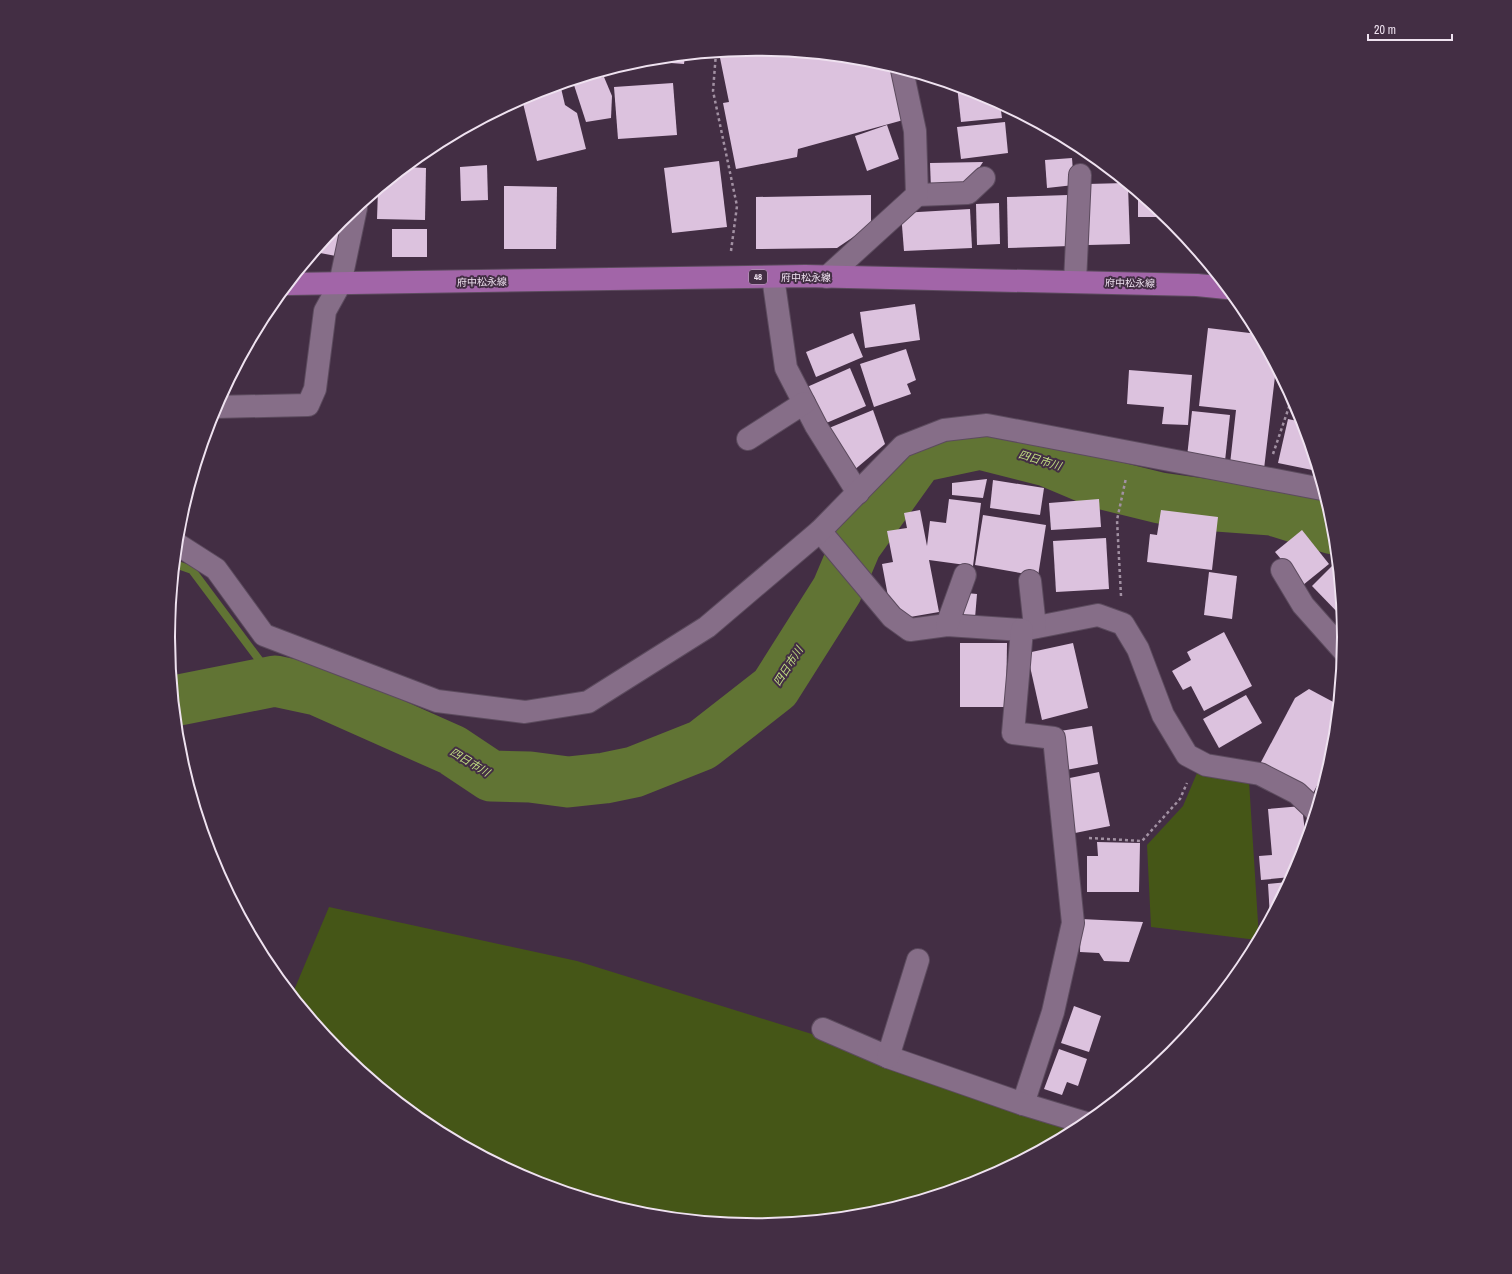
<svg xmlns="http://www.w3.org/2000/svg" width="1512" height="1274" font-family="'Archivo Narrow','Noto Sans JP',sans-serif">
  <rect width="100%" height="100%" fill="#432e44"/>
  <!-- green -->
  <g fill="#455617">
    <path d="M1329,511L1333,523L1335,550L1323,542Z"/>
    <path d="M1197,773L1249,781L1259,938L1257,940L1151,927L1147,845L1183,806Z"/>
    <path d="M329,907L577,961L1024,1100L1083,1126L981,1180L870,1214L756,1225L641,1214L531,1180L429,1126L340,1053L292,995Z"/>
  </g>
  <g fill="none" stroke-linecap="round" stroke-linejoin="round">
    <!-- stream -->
    <path stroke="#617434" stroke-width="8" d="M175,564L192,570L275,681"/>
    <!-- river -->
    <path stroke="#617434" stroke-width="51" d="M174,701L275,681L317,690L452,750L491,776L530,777L568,782L605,778L634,772L702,745L775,688L837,590L856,545L919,457L980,444L1047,461L1099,483L1160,498L1217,506L1272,510L1333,529"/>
  </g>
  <!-- building -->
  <g fill="#dcc2de">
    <path d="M756,49L866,60L868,64L876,62L893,67L907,119L798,149L797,157L736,169L723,103L729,102L719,53Z"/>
    <path d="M685,56L684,64L645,61V60Z"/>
    <path d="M604,77L612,96L611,118L586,122L573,82Z"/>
    <path d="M673,83L677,135L618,139L614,87Z"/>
    <path d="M957,86L981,94L1000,104L1002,118L961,122Z"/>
    <path d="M561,88L565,105L577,113L586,149L537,161L522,99Z"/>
    <path d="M1005,122L1008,153L961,159L957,127Z"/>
    <path d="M887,125L899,159L867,171L855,136Z"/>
    <path d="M1072,158L1074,185L1047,188L1045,160Z"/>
    <path d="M719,161L727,227L672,233L664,168Z"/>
    <path d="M983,162L966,188L931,189L930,163Z"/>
    <path d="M487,165L488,200L461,201L460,167Z"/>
    <path d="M406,167L426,168L425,220L377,219L378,190Z"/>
    <path d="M1125,183L1128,186L1130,244L1088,245L1087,184Z"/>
    <path d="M504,186L557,187L556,249H504Z"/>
    <path d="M871,195V225L837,248L756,249V197Z"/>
    <path d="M1068,195L1070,246L1008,248L1007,197Z"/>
    <path d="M1138,195H1140L1167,217H1138Z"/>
    <path d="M999,203L1000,244L977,245L976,204Z"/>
    <path d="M970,209L972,248L904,251L901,213Z"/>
    <path d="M349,214L341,257L315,252L340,221Z"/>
    <rect x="392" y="229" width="35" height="28"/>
    <path d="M915,304L920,340L865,348L860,312Z"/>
    <path d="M1208,328L1258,334L1276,368L1264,469L1230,464L1236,410L1199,406Z"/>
    <path d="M853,333L863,357L816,377L806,352Z"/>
    <path d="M906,349L916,380L907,384L911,394L874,407L860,364Z"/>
    <path d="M850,368L866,406L824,424L807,387Z"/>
    <path d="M1129,370L1192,375L1188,425L1162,424L1164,407L1127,404Z"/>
    <path d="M873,410L885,444L853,471L829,428Z"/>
    <path d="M1192,411L1230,415L1225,461L1187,457Z"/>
    <path d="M1288,419L1302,422L1317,471L1278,463Z"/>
    <path d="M987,479L983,498L952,495V483Z"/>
    <path d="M993,480L1044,488L1040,515L990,508Z"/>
    <path d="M949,499L981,503L973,566L929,560L939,612L910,617L890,607L882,564L893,562L887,531L907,528L904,513L920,510L927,546L930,521L946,523Z"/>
    <path d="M1099,499L1101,527L1051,530L1049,503Z"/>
    <path d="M1161,510L1218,517L1212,570L1147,562L1150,534L1157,535Z"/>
    <path d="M983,515L1046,525L1038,576L975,565Z"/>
    <path d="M1302,530L1329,564L1303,585L1275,552Z"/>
    <path d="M1106,538L1109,589L1056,592L1053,541Z"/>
    <path d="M1337,561L1342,617L1312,586Z"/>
    <path d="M1209,572L1237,576L1232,619L1204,615Z"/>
    <path d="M966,593L977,594L975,618L963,617Z"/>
    <path d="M1224,632L1252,686L1204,711L1191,686L1183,690L1172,671L1191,660L1187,652Z"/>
    <path d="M960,643H1007L1006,707H960Z"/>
    <path d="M1073,643L1088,708L1042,720L1027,653Z"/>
    <path d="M1309,689L1337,704L1333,752L1329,763L1313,793L1260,764L1295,698Z"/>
    <path d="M1246,695L1262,723L1219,748L1203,719Z"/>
    <path d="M1092,726L1098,764L1066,770L1060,731Z"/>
    <path d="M1099,772L1110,826L1075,833L1065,779Z"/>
    <path d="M1302,806L1306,841L1299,862L1291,877L1261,880L1259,856L1272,855L1268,809Z"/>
    <path d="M1097,842L1140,843L1139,892H1087V856H1098Z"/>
    <path d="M1288,882L1270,917L1268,884Z"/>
    <path d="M1081,919L1143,922L1129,962L1104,961L1099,953L1080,952Z"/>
    <path d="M1074,1006L1101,1016L1089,1052L1061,1043Z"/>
    <path d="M1059,1049L1087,1059L1078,1086L1067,1082L1062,1095L1044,1089Z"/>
  </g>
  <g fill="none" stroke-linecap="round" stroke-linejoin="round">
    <!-- street casing -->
    <g stroke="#5c4b5e" stroke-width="24">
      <g id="street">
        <path d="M917,195L968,193L984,178"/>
        <path d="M773,277L786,368L816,426L858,493"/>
        <path d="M827,277L917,195L915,131L902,70"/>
        <path d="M1075,282L1080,175"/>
        <path d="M215,407L308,405L315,389L325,311L340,284L356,208"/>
        <path d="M748,439L804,403"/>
        <path d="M820,531L892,617L910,630L947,625L1022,630L1098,615L1123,624L1138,649L1163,715L1187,755L1206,765L1260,774L1297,793L1315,810"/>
        <path d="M177,544L216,569L264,635L437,701L525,712L588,702L707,627L820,531L903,446L944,430L987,425L1322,489"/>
        <path d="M1282,570L1303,605L1343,650"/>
        <path d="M1030,581L1035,627"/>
        <path d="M947,625L965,575"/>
        <path d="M1022,630L1013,733L1054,738L1073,923L1053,1012L1023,1104"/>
        <path d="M823,1029L888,1057L1023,1104L1086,1123"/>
        <path d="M888,1057L918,960"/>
      </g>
    </g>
    <!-- primary casing -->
    <g stroke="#5c4b5e" stroke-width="24">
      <path id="primary" d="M288,284L805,276L1197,285L1227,288"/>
    </g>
    <!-- path -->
    <g stroke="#a291a3" stroke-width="2.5" stroke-dasharray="3 3" stroke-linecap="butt">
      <path d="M716,53L713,91L737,206L731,251"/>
      <path d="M1273,454L1292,398"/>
      <path d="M1121,596L1117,520L1126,478"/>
      <path d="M1089,838L1142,841L1180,799L1187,783"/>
    </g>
    <!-- street -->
    <use href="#street" stroke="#866e88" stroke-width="22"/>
    <!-- primary -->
    <use href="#primary" stroke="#a265a8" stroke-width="22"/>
  </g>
  <g text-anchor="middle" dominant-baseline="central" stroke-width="4" stroke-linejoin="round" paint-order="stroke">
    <!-- shield labels -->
    <rect fill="#432e44" stroke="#bbacbc" stroke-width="1" x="749" y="270" width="18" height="14" rx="3"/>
    <g font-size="9" font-weight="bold" fill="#efe2f0">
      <text x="758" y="277">48</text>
    </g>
    <!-- street labels -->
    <g font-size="10" fill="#efe2f0" stroke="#432e44">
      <text x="806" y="277">府中松永線</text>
      <text transform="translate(482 282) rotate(-1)">府中松永線</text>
      <text transform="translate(1130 283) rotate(1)">府中松永線</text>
    </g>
    <!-- water labels -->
    <g font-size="11" font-style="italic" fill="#c1de82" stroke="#432e44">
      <text transform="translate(1040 460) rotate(17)">四日市川</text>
      <text transform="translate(788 666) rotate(-57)">四日市川</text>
      <text transform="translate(470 762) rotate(31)">四日市川</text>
    </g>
  </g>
  <!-- crop -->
  <path d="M0 0H1512V1274H0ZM175 637a581 581 0 1 1 1162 0a581 581 0 1 1-1162 0Z" fill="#432e44" fill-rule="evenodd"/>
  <path fill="none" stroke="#efe2f0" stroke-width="2" d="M175 637a581 581 0 1 1 1162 0a581 581 0 1 1-1162 0Z"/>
  <!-- scale -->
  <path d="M1368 34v6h84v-6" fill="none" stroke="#efe2f0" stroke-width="2"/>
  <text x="1374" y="34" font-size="12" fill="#efe2f0" stroke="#432e44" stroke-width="3" paint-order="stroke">20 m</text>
</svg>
